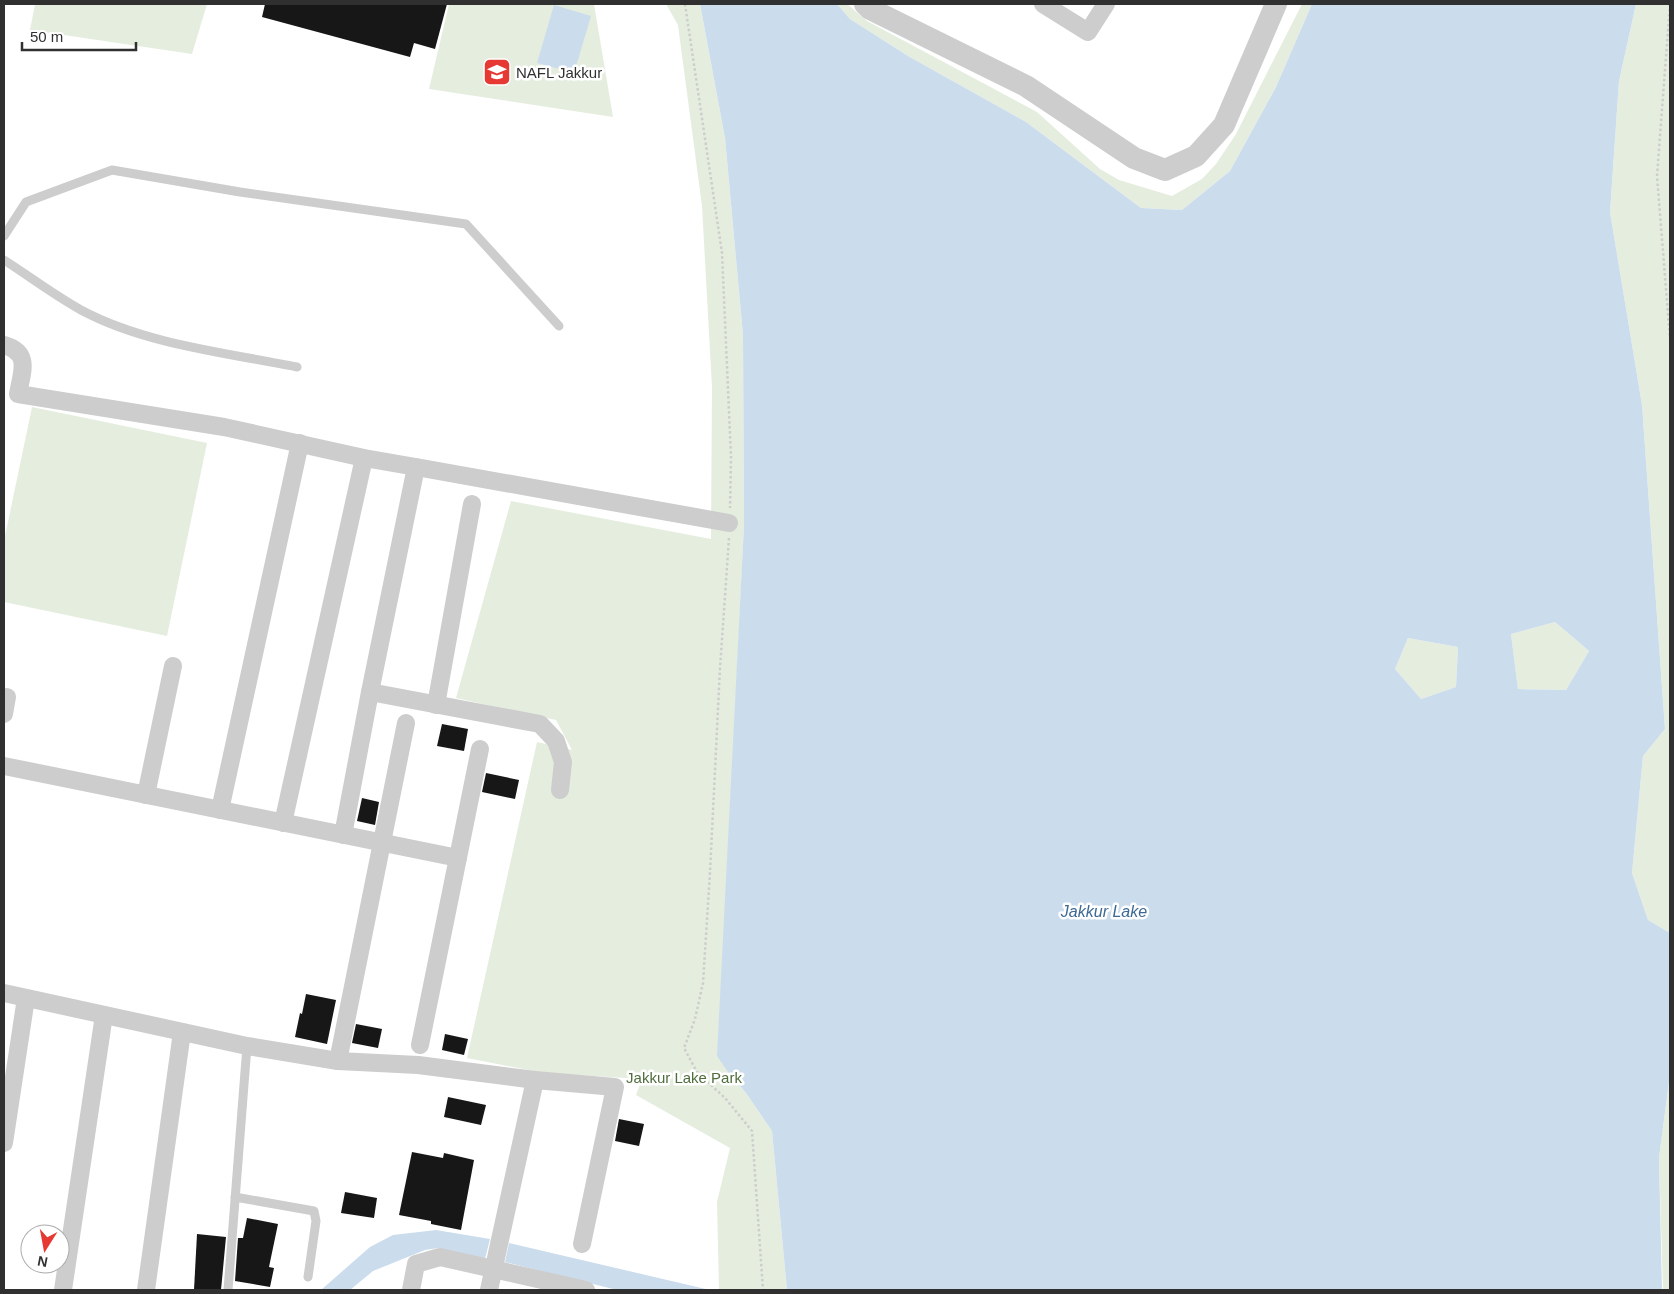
<svg xmlns="http://www.w3.org/2000/svg" width="1674" height="1294" font-family="Arial,sans-serif">
  <rect width="100%" height="100%" fill="#fff"/>
  <!-- green -->
  <g fill="#e5eddf">
    <path d="M35,4H207L192,54L30,30Z"/>
    <path d="M449,4H594L613,117L429,89Z"/>
    <path d="M666,4H700L725,138L743,335L744,525L724,944L728,1072L746,1093L772,1131L787,1290H719L717,1202L730,1148L636,1095L642,1079L544,1073L467,1058L537,742L572,750L556,720L456,698L511,501L711,539L712,387L702,206L678,25Z"/>
    <path d="M837,4H847L867,21L1037,112L1100,169L1119,180L1172,196L1202,179L1216,164L1236,134L1302,4H1312L1276,87L1230,171L1182,210L1141,208L1026,122L908,56L850,19Z"/>
    <path d="M1636,4H1670V933L1648,920L1632,873L1643,756L1665,729L1642,405L1610,212L1619,81Z"/>
    <path d="M32,407L207,443L167,636L4,602V541Z"/>
    <path d="M1555,622L1589,651L1566,690L1518,689L1511,634Z"/>
    <path d="M1408,638L1458,647L1456,687L1421,699L1395,669Z"/>
    <path d="M1670,1074V1290H1663L1659,1158Z"/>
  </g>
  <!-- water -->
  <g fill="#cbdced" fill-rule="evenodd">
    <path d="M700,4H837L850,19L908,56L1026,122L1141,208L1182,210L1230,171L1276,87L1312,4H1636L1619,81L1610,212L1642,405L1665,729L1643,756L1632,873L1648,920L1670,933V1074L1659,1158L1662,1290H787L772,1131L746,1093L728,1072L717,1056L744,525L743,335L725,138ZM1555,622L1589,651L1566,690L1518,689L1511,634ZM1408,638L1458,647L1456,687L1421,699L1395,669Z"/>
    <path d="M554,5L591,16L574,73L537,63Z"/>
    <path d="M436,1230L490,1239L485,1259L438,1248L425,1250L373,1271L350,1290H321L370,1247L393,1235Z"/>
    <path d="M509,1243L710,1290H617L505,1262Z"/>
  </g>
  <!-- building -->
  <g fill="#171717">
    <path d="M265,4H447L435,49L414,43L410,57L262,17Z"/>
    <path d="M442,724L468,729L464,751L437,746Z"/>
    <path d="M486,773L519,780L515,799L482,792Z"/>
    <path d="M362,798L379,802L375,825L357,821Z"/>
    <path d="M306,994L336,1000L327,1044L295,1037L300,1013L302,1014Z"/>
    <path d="M356,1024L382,1029L378,1048L352,1043Z"/>
    <path d="M445,1034L468,1039L464,1055L442,1050Z"/>
    <path d="M448,1097L486,1105L481,1125L444,1117Z"/>
    <path d="M619,1119L644,1124L639,1146L615,1141Z"/>
    <path d="M412,1152L443,1158L444,1153L474,1160L461,1230L431,1224V1221L399,1215Z"/>
    <path d="M345,1192L377,1198L374,1218L341,1213Z"/>
    <path d="M247,1218L278,1224L269,1267L274,1268L270,1287L235,1281L238,1238H243Z"/>
    <path d="M197,1234L226,1237L221,1290H194Z"/>
  </g>
  <g fill="none" stroke-linecap="round" stroke-linejoin="round">
    <!-- path -->
    <g stroke="#cdcdcd" stroke-width="2.5" stroke-dasharray="2.5 2.5" stroke-linecap="butt">
      <path d="M685,4L722,253L731,457L730,508"/>
      <path d="M1670,4L1657,176L1670,339"/>
      <path d="M729,538L720,668L710,872L703,983L695,1019L684,1048L697,1072L725,1098L752,1131L763,1290"/>
    </g>
    <!-- service -->
    <g stroke="#cdcdcd" stroke-width="9">
      <path d="M4,236L26,202L112,170L240,192L466,224L559,326"/>
      <path d="M4,260C29,276 54,295 81,310C144,344 227,353 297,367"/>
      <path d="M235,1197L314,1211L316,1221L308,1277"/>
      <path d="M228,1290L247,1046"/>
    </g>
    <!-- minor -->
    <g stroke="#cdcdcd" stroke-width="18">
      <path d="M1043,4L1088,32L1106,4"/>
      <path d="M4,345C31,353 22,371 18,394L224,427L364,458L416,467L370,692L343,835"/>
      <path d="M416,467L729,523"/>
      <path d="M370,692L540,724L556,741L563,762L560,790"/>
      <path d="M436,705L472,504"/>
      <path d="M4,714L7,697"/>
      <path d="M4,766L458,858"/>
      <path d="M146,795L173,666"/>
      <path d="M220,810L300,443"/>
      <path d="M283,823L364,458"/>
      <path d="M4,993L247,1046L338,1061L418,1065L535,1080L615,1087L582,1244"/>
      <path d="M420,1045L480,749"/>
      <path d="M338,1061L406,723"/>
      <path d="M4,1143L26,998"/>
      <path d="M63,1290L104,1015"/>
      <path d="M146,1290L182,1032"/>
      <path d="M411,1290L416,1264L440,1257L586,1290"/>
      <path d="M489,1290L535,1080"/>
    </g>
    <!-- tertiary -->
    <path stroke="#cdcdcd" stroke-width="22" d="M865,4L870,9L1026,86L1134,158L1165,170L1196,156L1224,125L1276,4"/>
  </g>
  <!-- icons -->
  <defs>
    <g id="school-square" transform="scale(1.4375)"><rect x="-9" y="-9" width="18" height="18" rx="4" fill="#e63934" stroke="#fff"/><path d="M0-5L7-2L0 1L-7-2ZM-4 1L0 2.5L4 1V4Q0 6-4 4Z" fill="#fff"/></g>
  </defs>
  <g fill-rule="evenodd">
    <use href="#school-square" x="497" y="72"/>
  </g>
  <g text-anchor="middle" dominant-baseline="central" stroke-width="5" stroke-linejoin="round" paint-order="stroke">
    <!-- poi labels -->
    <g font-size="15" fill="#303030" stroke="#fff" text-anchor="start">
      <text x="516" y="72">NAFL Jakkur</text>
    </g>
    <!-- park labels -->
    <g font-size="15" fill="#4f6d3d" stroke="#fff">
      <text x="684" y="1077">Jakkur Lake Park</text>
    </g>
    <!-- water labels -->
    <g font-size="16" font-style="italic" fill="#3d6994" stroke="#fff">
      <text x="1104" y="911">Jakkur Lake</text>
    </g>
  </g>
  <!-- border -->
  <rect width="1674" height="1294" fill="none" stroke="#303030" stroke-width="10"/>
  <!-- north arrow -->
  <g transform="translate(45 1249) rotate(191)"><circle r="24" fill="#ffffff" stroke="#acacac"/>
  <path d="M0-4L9 19L0 12L-9 19Z" fill="#e63934"/>
  <text y="-8" font-size="14" font-weight="bold" text-anchor="middle" fill="#303030">N</text>
  </g>
  <!-- scale -->
  <path d="M22 42v8h114v-8" fill="none" stroke="#303030" stroke-width="2.5"/>
  <text x="30" y="42" font-size="15" fill="#303030" stroke="#ffffff" stroke-width="4" paint-order="stroke">50 m</text>
</svg>
